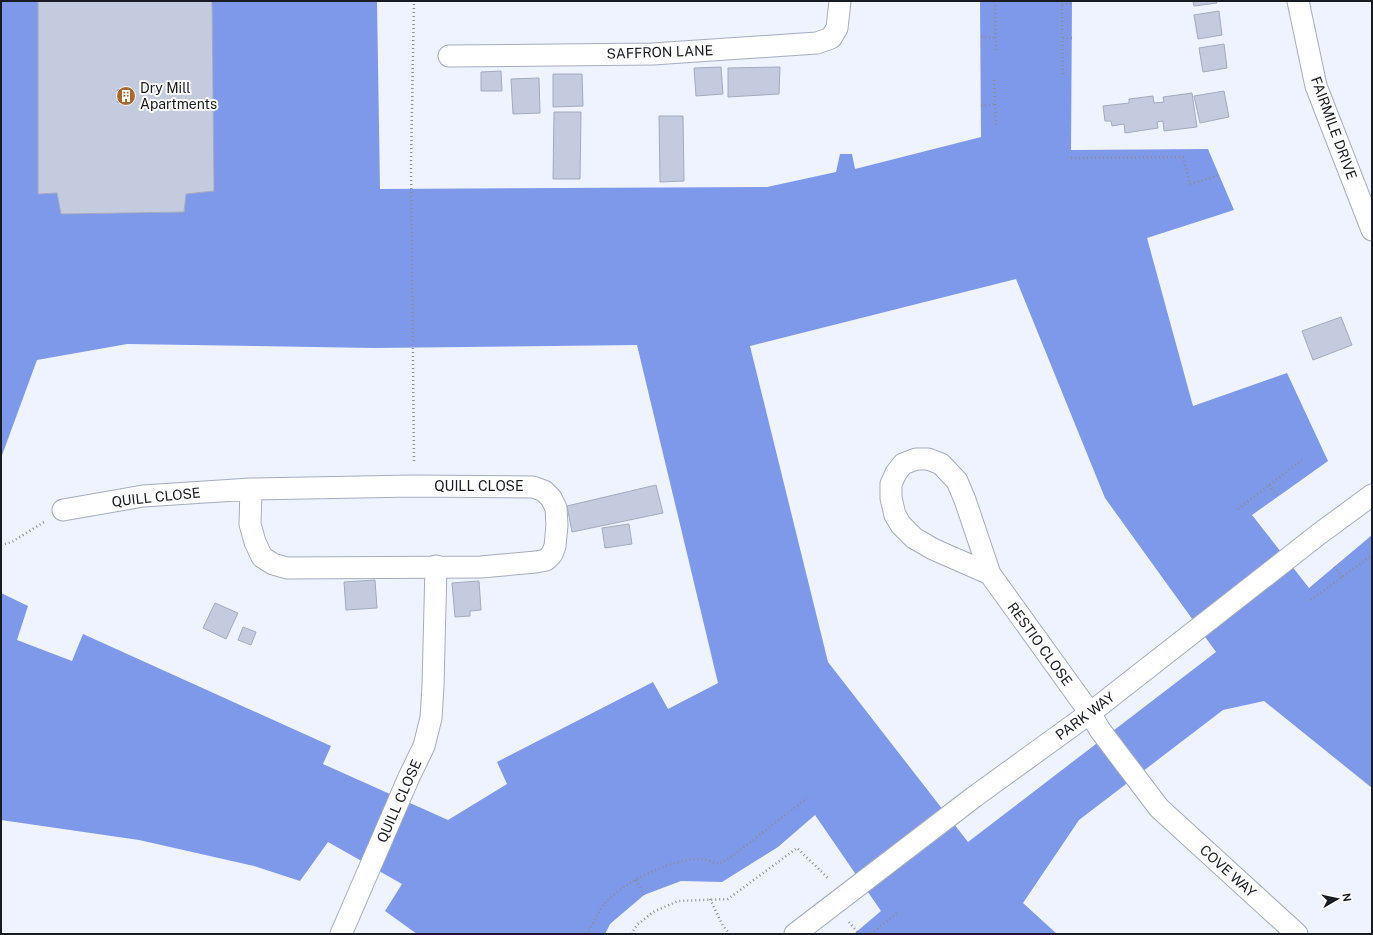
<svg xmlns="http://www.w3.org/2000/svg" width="1373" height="935" font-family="'Public Sans',sans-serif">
  <rect width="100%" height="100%" fill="#eef3ff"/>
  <!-- water -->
  <path fill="#7e98ea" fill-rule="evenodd" d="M1,1H38V194L57,193L61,214L184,212L186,194L214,191L212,1H377L380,189L767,187L836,172L840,154H852L855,169L981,137L980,1H1072L1071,150L1208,149L1234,210L1147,238L1193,406L1287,373L1328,461L1252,515L1309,588L1372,535V788L1264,701L1223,710L1079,820L1023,903L1057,934H854L881,911L815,815L778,847L722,882L681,881L644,895L610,924L605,934H417L385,911L402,884L328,842L300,881L254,866L139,840L1,820V593L28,606L17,640L72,661L83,634L331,746L323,764L448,820L507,784L497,762L653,682L668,709L718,683L637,345L374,348L127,344L37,360L1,458ZM1016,279L1105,498L1216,652L968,842L828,662L750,346Z"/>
  <!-- building -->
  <g fill="#c4cbdf" stroke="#a3aabd">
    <path d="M38,1H212L214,191L186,194L184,212L61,214L57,193L38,194Z"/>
    <path d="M1193,1H1216L1217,3L1194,6Z"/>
    <path d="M1219,11L1222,35L1198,39L1194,15Z"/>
    <path d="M1224,44L1227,68L1203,72L1199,48Z"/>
    <path d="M721,67L723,94L696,96L694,68Z"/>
    <path d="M780,67L779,94L728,97V68Z"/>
    <path d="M501,71L502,91H481V72Z"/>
    <path d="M553,74H582L583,106L553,107Z"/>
    <path d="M539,78L540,113L513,114L511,79Z"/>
    <path d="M1224,91L1229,117L1200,123L1194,96Z"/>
    <path d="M1192,93L1197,127L1164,131L1163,121L1157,122L1158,128L1125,133L1124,124L1112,126L1111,121H1105L1103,106L1129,103V99L1153,96L1154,103L1164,102L1163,97Z"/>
    <path d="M554,112H581L580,179H553Z"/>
    <path d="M659,116H683L684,181L660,182Z"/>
    <path d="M1341,317L1352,345L1313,360L1302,331Z"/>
    <path d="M656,485L663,513L572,532L567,506Z"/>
    <path d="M629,524L632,544L605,548L602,528Z"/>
    <path d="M375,580L377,608L346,610L344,582Z"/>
    <path d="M479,581L481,610L470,611V616L455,617L452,583Z"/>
    <path d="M215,603L238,613L226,639L203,628Z"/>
    <path d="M243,627L256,632L251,645L238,640Z"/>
  </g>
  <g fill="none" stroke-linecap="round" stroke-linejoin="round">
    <!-- street casing -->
    <g stroke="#a5acbf" stroke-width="23">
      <g id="street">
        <path d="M1298,1L1316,86L1372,230"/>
        <path d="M449,56L653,54L817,43L831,38L837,28L840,1"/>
        <path d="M63,510L143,496L251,489L413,486L533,487L544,491L551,498L556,508L557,525L555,546L552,554L546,560L536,562L481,567L287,568L273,564L262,557L255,542L250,524L251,489"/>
        <path d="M990,574L933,549L914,538L901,525L895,515L891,498V484L896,473L903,464L916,459H928L941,464L957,481L965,500L990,574L1090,713L1100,730L1159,808L1297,934"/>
        <path d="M341,934L409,777L424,746L431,718L433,686L436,566"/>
        <path d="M795,934L974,797L1090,713L1319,534L1372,495"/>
      </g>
    </g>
    <!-- path -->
    <g stroke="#8b8f99" stroke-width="2.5" stroke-dasharray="1 3" stroke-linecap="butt">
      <path d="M995,1L996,51"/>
      <path d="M1062,1L1063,77"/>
      <path d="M1062,4H1072"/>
      <path d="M981,37L996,38"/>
      <path d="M1063,38H1072"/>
      <path d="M994,80L996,127"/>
      <path d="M981,106L995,104"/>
      <path d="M1071,158L1183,157L1190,184L1220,175"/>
      <path d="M414,461L411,163L414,1"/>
      <path d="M1269,485L1278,496"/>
      <path d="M1238,509L1302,460"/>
      <path d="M1,545L12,542L44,522"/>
      <path d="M1334,567L1343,577"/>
      <path d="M1311,600L1372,555"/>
      <path d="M636,880L644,895"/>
      <path d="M710,899L723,926L730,934"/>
      <path d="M849,922L859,934"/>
      <path d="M587,934C593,924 598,911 606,902C626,881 671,859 700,859C706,859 713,862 718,864L730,858L807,798"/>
      <path d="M631,934L637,925L653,912L678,901L728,899L797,848L829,879"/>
      <path d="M871,934L897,913"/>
    </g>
    <!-- street -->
    <use href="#street" stroke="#fff" stroke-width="21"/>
  </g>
  <!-- icons -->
  <defs>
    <g id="building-disc" transform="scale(1)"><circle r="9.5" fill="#a86931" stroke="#fff"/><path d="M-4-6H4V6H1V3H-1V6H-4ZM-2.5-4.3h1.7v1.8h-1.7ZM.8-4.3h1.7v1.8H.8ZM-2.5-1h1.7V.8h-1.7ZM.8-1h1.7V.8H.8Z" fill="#fff"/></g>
  </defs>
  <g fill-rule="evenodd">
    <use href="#building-disc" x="126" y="96"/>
  </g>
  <g text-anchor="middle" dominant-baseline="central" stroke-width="4" stroke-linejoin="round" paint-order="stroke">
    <!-- street labels -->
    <g font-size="14" fill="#191b22" stroke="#fff">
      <text transform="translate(660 52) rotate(-2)">SAFFRON LANE</text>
      <text transform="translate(1334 128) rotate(70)">FAIRMILE DRIVE</text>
      <text x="479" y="486">QUILL CLOSE</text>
      <text transform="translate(156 497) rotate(-6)">QUILL CLOSE</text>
      <text transform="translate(1040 644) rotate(54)">RESTIO CLOSE</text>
      <text transform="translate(1085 716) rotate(-37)">PARK WAY</text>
      <text transform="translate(399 801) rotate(-66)">QUILL CLOSE</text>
      <text transform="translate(1228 871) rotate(42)">COVE WAY</text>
    </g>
    <!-- poi labels -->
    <g font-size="14" fill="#191b22" stroke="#fff" text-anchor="start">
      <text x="140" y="88">Dry Mill<tspan x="140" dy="16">Apartments</tspan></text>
    </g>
  </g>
  <!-- border -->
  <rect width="1373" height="935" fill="none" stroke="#191b22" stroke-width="4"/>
  <!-- north arrow -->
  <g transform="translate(1337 899) rotate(81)" stroke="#ffffff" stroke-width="3" paint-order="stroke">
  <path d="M0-3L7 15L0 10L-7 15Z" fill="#191b22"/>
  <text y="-6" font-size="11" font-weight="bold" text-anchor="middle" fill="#191b22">N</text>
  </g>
</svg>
